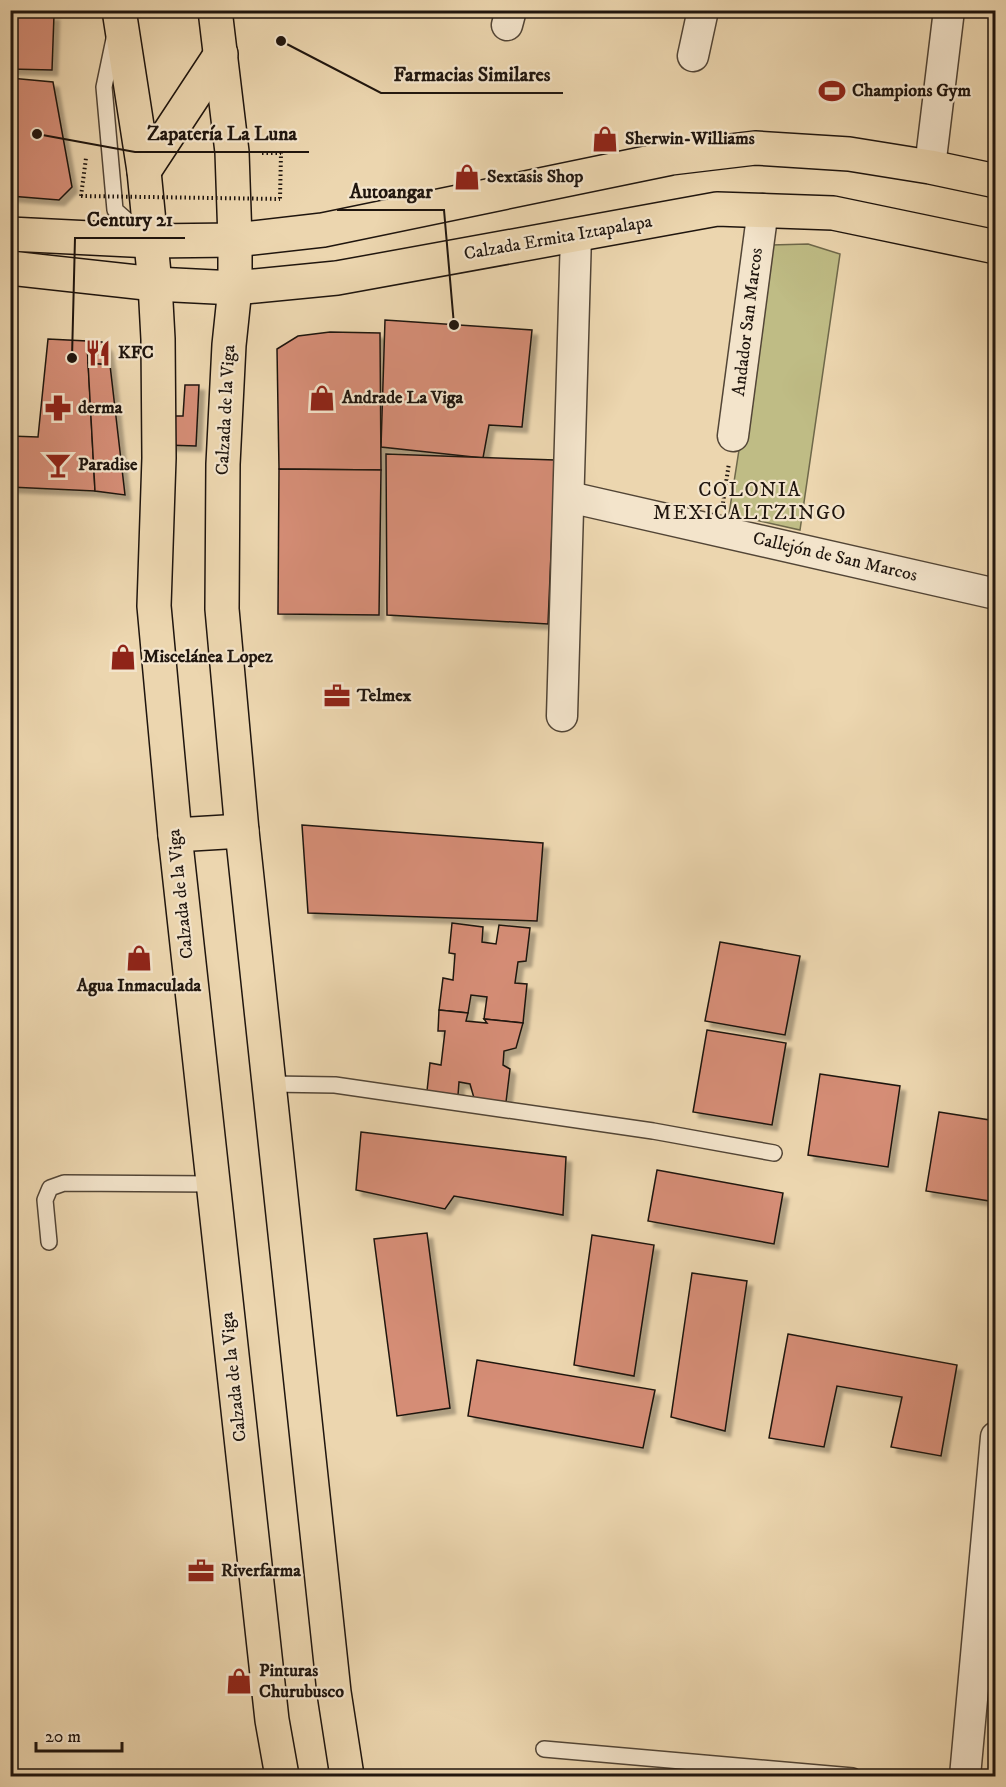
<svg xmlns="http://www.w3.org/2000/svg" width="1006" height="1787" font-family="'IM FELL DW Pica',serif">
  <defs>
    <filter id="shadow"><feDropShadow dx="5.5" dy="5.5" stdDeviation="1.5" flood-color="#0004"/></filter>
  </defs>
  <rect width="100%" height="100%" fill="#ecd6af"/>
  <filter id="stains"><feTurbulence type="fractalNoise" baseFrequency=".00333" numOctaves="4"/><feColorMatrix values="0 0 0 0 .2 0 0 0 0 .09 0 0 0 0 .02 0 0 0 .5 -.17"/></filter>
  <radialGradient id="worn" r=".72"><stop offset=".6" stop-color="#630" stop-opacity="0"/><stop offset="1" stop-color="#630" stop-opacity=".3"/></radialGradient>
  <!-- green -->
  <path fill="#bfbc85" stroke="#6f684a" stroke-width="1.5" d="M808,244L840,254L800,530L729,514L771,245Z"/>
  <!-- building -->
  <g fill="#d58d76" stroke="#1f150e" stroke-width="1.5" filter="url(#shadow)">
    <path d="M10,13L54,15L52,70L10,69Z"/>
    <path d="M10,78L53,82L72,187L59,200L10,196Z"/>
    <path d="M385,320L532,330L522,427L489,425L483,458L381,447Z"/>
    <path d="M330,332L380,333L381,470L279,469L277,349L298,336Z"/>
    <path d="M48,339L87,341L95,491L10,487V436L38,437Z"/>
    <path d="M87,341L102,342L107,347L110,365L88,363Z"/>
    <path d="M88,363L110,365L125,495L95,491Z"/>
    <path d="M185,385H199L196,446L166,445L168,416H183Z"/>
    <path d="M386,454L555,460L548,624L387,615Z"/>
    <path d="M279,469L381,470L379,615L278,614Z"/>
    <path d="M302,825L543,843L537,921L308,913Z"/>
    <path d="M452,923L483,927L482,942L496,944L499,925L530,928L526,961L518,962L515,983L527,984L523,1023L484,1019L487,997L471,995L468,1013L439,1010L443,978L453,980L455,954L449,953Z"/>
    <path d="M720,942L800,956L785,1035L705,1021Z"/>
    <path d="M439,1010L468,1013L466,1021L487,1023L484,1019L523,1023L516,1048L504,1051L503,1065L510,1069L506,1102L474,1098L470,1084L459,1082L458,1095L427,1091L430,1063L441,1065L445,1031H438Z"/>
    <path d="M707,1030L786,1043L772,1125L693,1112Z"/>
    <path d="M820,1074L900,1086L888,1167L808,1155Z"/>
    <path d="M939,1112L996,1121V1202L926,1191Z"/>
    <path d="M361,1132L566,1157L563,1215L454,1196L445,1209L356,1190Z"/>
    <path d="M657,1170L783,1193L774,1244L648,1221Z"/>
    <path d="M427,1233L450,1408L397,1416L374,1239Z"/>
    <path d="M592,1235L654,1245L634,1376L574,1365Z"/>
    <path d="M692,1273L747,1281L725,1431L671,1417Z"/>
    <path d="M788,1334L957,1365L941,1456L891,1447L902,1397L837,1386L824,1447L769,1438Z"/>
    <path d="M477,1360L655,1390L643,1448L468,1416Z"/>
  </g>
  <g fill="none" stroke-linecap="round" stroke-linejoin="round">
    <!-- lane casing -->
    <g stroke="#524536" stroke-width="18">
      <g id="lane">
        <path d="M114,39L104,87L115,210L146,237"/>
        <path d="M271,1084L335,1085L653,1131L774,1153"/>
        <path d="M49,1242L45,1200L50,1188L64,1183L213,1184"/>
        <path d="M544,1749L853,1776"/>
      </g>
    </g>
    <!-- street casing -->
    <g stroke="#524536" stroke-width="33">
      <g id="street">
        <path d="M507,25L511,10"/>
        <path d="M693,56L703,10"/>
        <path d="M930,167L949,10"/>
        <path d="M733,436L763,209"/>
        <path d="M569,497L996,594"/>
        <path d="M562,716L576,235"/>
        <path d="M965,1776L996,1437"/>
      </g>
    </g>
    <!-- primary casing -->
    <g stroke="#1f150e" stroke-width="36">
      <g id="primary">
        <path d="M119,10L144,171L155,284L158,339L159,458L154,606L175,835L272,1720L282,1776"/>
        <path d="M215,10L232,152L235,240V288L229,345L223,464L222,609L242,831L334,1692L347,1776"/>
        <path d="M144,171L221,54"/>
        <path d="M10,234L151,241L235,240L323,230L671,158L755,148L849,154L930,167L996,181"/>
        <path d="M10,268L155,284L235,288L337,278L717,209L833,213L996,247"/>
        <path d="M175,835L242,831"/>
      </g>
    </g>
    <!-- path -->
    <g stroke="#1f150e" stroke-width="4" stroke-dasharray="1.5 3" stroke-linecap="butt">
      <path d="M262,153H281L280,199"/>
      <path d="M81,196L86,158"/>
      <path d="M723,503L729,463"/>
    </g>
    <!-- lane -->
    <use href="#lane" stroke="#f3e4cb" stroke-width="15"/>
    <!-- street -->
    <use href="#street" stroke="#f3e4cb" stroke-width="30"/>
    <!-- primary -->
    <use href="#primary" stroke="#ecd6af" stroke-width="33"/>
    <!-- path-bridge -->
    <path stroke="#1f150e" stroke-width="4" stroke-dasharray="1.5 3" stroke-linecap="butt" d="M81,196L280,199"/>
  </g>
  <!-- icons -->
  <defs>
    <g id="stadium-bare" transform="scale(2.07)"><path d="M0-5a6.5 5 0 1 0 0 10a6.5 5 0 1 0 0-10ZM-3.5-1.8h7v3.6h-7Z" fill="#8f2418" stroke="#f3e4cb" stroke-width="2.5" paint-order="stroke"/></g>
    <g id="shop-bare" transform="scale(2.07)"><path d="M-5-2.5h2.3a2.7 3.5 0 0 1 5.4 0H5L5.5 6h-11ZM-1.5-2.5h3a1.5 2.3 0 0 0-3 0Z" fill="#8f2418" stroke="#f3e4cb" stroke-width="2.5" paint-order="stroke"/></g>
    <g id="restaurant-bare" transform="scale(2.07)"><path d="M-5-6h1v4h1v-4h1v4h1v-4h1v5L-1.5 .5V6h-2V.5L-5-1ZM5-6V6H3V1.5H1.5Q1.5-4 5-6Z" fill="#8f2418" stroke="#f3e4cb" stroke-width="2.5" paint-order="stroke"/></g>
    <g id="pharmacy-bare" transform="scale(2.07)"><path d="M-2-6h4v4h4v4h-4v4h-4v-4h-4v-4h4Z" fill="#8f2418" stroke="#f3e4cb" stroke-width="2.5" paint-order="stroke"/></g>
    <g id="bar-bare" transform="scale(2.07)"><path d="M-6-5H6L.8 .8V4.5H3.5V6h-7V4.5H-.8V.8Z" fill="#8f2418" stroke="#f3e4cb" stroke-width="2.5" paint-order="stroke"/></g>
    <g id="office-bare" transform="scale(2.07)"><path d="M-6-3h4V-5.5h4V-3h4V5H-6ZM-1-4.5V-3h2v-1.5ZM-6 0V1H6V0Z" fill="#8f2418" stroke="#f3e4cb" stroke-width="2.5" paint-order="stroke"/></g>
  </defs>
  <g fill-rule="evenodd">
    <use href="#stadium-bare" x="832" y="91"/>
    <use href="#shop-bare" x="605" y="139"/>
    <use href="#shop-bare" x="467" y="177"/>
    <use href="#restaurant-bare" x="98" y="353"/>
    <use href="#shop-bare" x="322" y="398"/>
    <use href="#pharmacy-bare" x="58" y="408"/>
    <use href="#bar-bare" x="58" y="465"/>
    <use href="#shop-bare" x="123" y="657"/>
    <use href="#office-bare" x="337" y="696"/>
    <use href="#shop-bare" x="139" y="958"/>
    <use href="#office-bare" x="201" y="1571"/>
    <use href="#shop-bare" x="239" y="1681"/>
  </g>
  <g text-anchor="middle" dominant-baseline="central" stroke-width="4.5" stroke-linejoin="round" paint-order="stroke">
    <!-- poi labels -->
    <g font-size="18" font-weight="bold" fill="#1f150e" stroke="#f3e4cb" text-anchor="start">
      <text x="852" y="91">Champions Gym</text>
      <text x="625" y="139">Sherwin-Williams</text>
      <text x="487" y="177">Sextasis Shop</text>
      <text x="118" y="353">KFC</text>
      <text x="342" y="398">Andrade La Viga</text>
      <text x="78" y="408">derma</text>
      <text x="78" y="465">Paradise</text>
      <text x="143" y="657">Miscelánea Lopez</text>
      <text x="357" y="696">Telmex</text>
      <text x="139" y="986" text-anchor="middle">Agua Inmaculada</text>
      <text x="221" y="1571">Riverfarma</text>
      <text x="259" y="1671">Pinturas<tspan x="259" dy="21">Churubusco</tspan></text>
    </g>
    <!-- street labels -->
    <g font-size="18" fill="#1f150e" stroke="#f3e4cb">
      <text transform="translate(558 238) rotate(-10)">Calzada Ermita Iztapalapa</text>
      <text transform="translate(748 322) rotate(-83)">Andador San Marcos</text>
      <text transform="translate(226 410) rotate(-87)">Calzada de la Viga</text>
      <text transform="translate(835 557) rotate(13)">Callejón de San Marcos</text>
      <text transform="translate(181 894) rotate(-96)">Calzada de la Viga</text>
      <text transform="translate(234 1377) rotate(-96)">Calzada de la Viga</text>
    </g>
    <!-- neighbourhood labels -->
    <g font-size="20" letter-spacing="1.5" fill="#1f150e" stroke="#f3e4cb">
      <text x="750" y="490">COLONIA<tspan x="750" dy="23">MEXICALTZINGO</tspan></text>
    </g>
  </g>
  <!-- callouts -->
  <path fill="none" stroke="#1f150e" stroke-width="2" d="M281 41L381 93H563M37 134L135 152H309M454 325L444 210H337M72 358L75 238H185"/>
  <g fill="#1f150e" stroke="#f3e4cb" stroke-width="2">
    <circle cx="281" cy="41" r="6"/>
    <circle cx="37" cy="134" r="6"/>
    <circle cx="454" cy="325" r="6"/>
    <circle cx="72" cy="358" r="6"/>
  </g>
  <g font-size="20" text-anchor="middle" font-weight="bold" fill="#1f150e" stroke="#f3e4cb" stroke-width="4.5" stroke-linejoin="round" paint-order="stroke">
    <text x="472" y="81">Farmacias Similares</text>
    <text x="222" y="140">Zapatería La Luna</text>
    <text x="391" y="198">Autoangar</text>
    <text x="130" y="226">Century 21</text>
  </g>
  <!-- margin -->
  <rect width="1006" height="1787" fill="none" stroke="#ecd6af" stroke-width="36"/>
  <rect x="12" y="12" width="982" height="1763" fill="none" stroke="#1f150e" stroke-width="3"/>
  <rect x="18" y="18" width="970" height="1751" fill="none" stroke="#1f150e" stroke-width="1.5"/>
  <!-- scale -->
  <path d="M36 1742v9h86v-9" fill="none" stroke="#1f150e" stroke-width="3"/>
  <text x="45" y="1742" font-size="18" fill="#1f150e" stroke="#f3e4cb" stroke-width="4.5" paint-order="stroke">20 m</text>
  <rect width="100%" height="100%" filter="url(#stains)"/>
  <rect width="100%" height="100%" fill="url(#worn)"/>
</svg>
